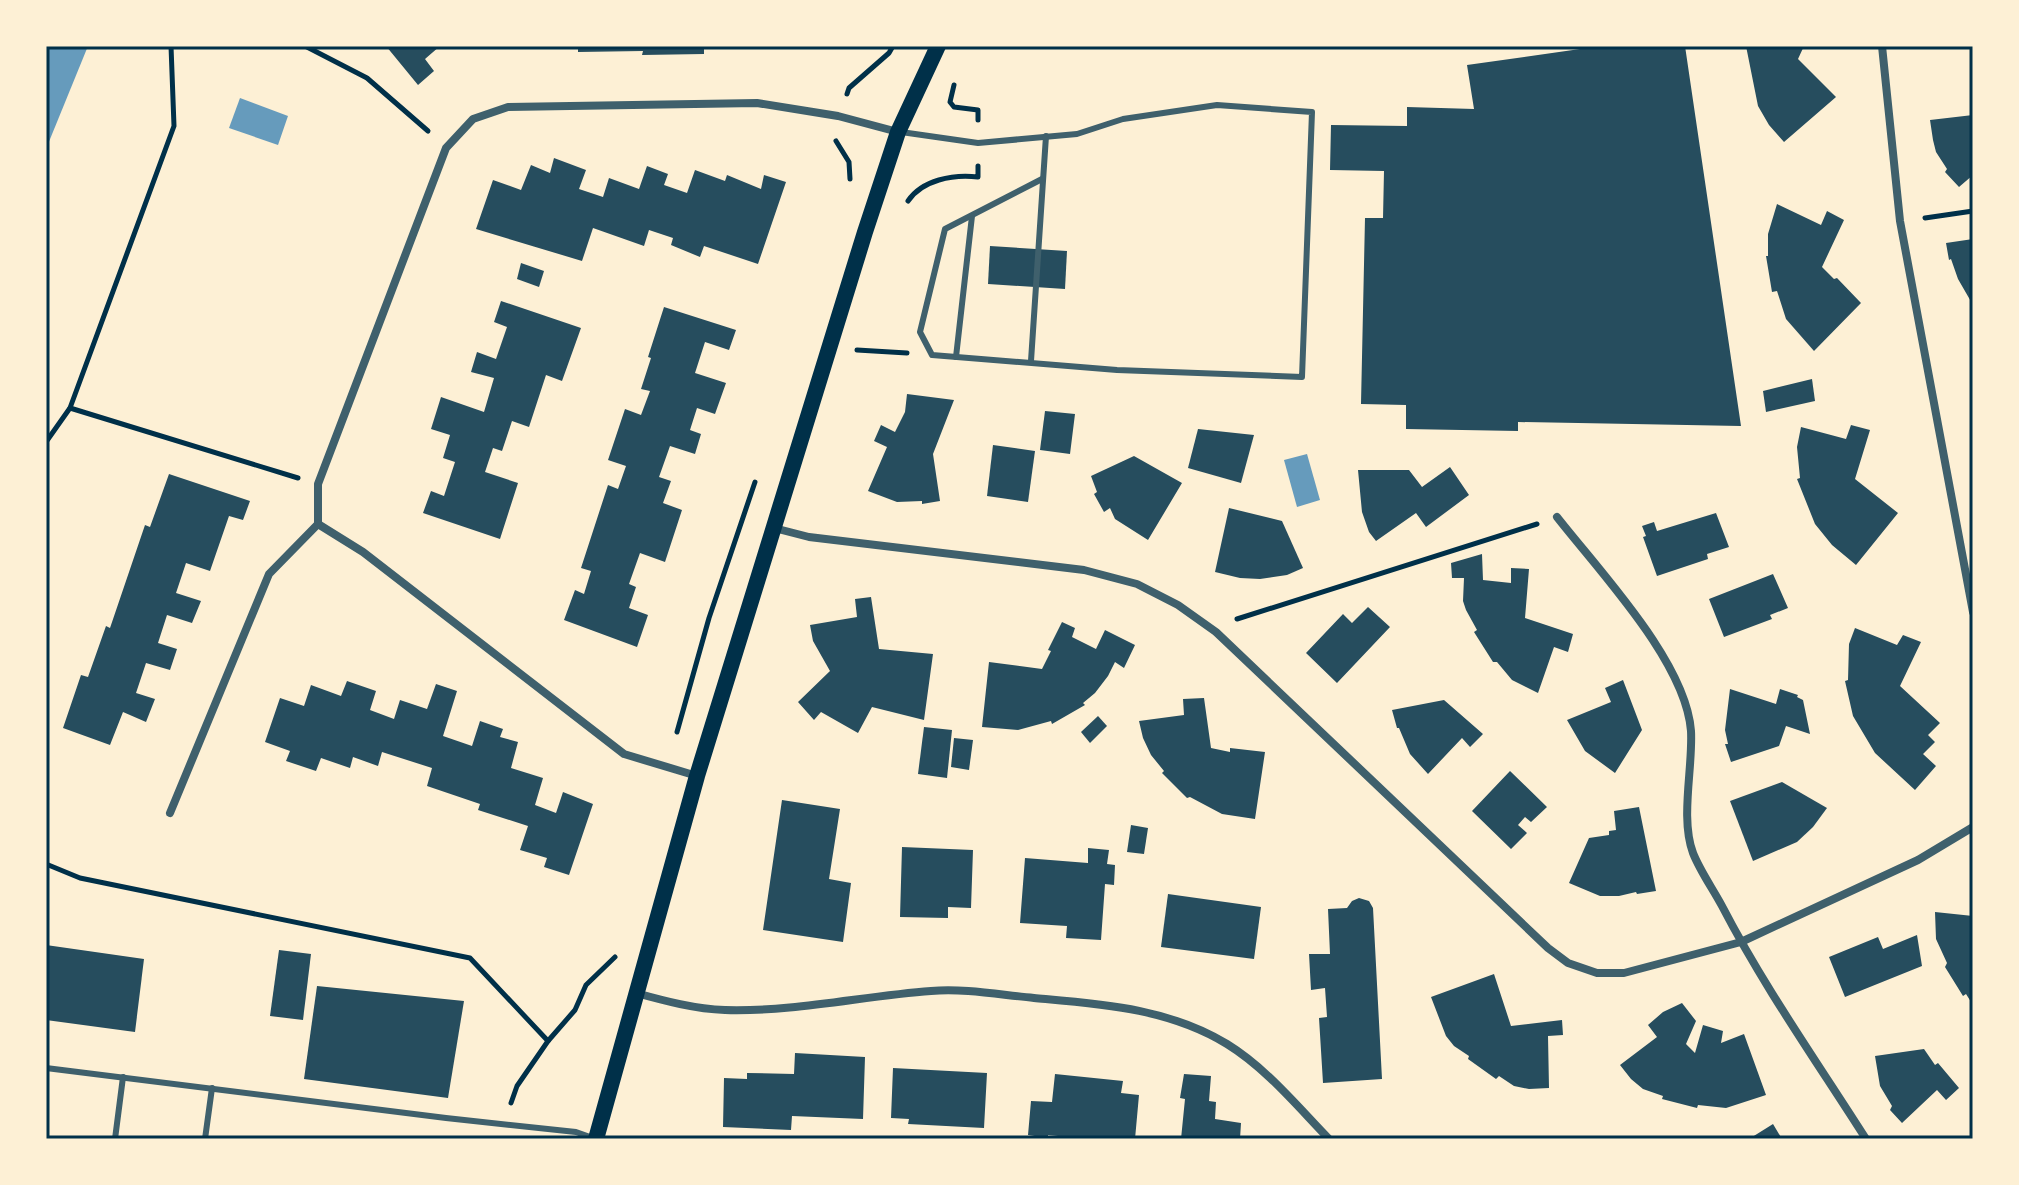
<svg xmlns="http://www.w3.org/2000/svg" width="2019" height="1185" font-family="'Varela Round',sans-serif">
  <rect width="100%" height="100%" fill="#fdf0d5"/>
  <!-- water -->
  <g fill="#669bbc">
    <path d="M46,46H88L46,149Z"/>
    <path d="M240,98L288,116L278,145L229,128Z"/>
    <path d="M1307,454L1320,500L1297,507L1284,460Z"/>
  </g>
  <!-- building -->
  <g fill="#264d5e">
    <path d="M386,46H440L425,59L434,71L418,85Z"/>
    <path d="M578,46H704V54L642,55L643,51L578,52Z"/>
    <path d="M1601,46H1685L1741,426L1518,422V431L1406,429V405L1361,404L1365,218H1383L1384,171L1330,170L1331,125L1407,126V107L1474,109L1467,65Z"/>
    <path d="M1746,46H1804L1798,59L1836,97L1784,142L1769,125L1758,106Z"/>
    <path d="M1973,115V175L1959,187L1945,172L1947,169L1936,152L1933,140L1930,120Z"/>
    <path d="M554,158L586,170L579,189L603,197L609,178L639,189L647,166L668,174L664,185L687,193L695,170L725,181L727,175L761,189L764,175L786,182L758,264L704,246L700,257L671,245L673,238L649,230L644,246L593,228L582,261L476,229L493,180L521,190L531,165L550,173Z"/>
    <path d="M1777,204L1821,225L1827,211L1844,220L1822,267L1834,279L1837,278L1861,303L1814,351L1786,319L1777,291L1772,292L1766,256H1768V234Z"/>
    <path d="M1973,239V305L1958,279L1951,259L1949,260L1946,243Z"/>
    <path d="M990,246L1067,251L1065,289L988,284Z"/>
    <path d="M521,263L544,271L539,287L517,279Z"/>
    <path d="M501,301L581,328L562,381L546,375L529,427L512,421L502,451L493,448L485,472L518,483L500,539L423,513L431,491L444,496L455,462L443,458L450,435L431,429L441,397L484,412L494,378L471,372L477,352L496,359L507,327L494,322Z"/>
    <path d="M664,307L736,330L729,350L705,342L695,373L726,383L715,414L697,408L690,430L701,434L695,454L670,446L659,477L671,481L663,503L682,510L665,562L640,553L629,584L636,587L629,608L648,615L637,647L564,620L575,590L584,594L591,571L581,568L608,485L618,489L626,466L608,460L625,409L641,415L650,391L641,389L651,358L648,357Z"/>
    <path d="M1812,379L1815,401L1766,412L1763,391Z"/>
    <path d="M907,394L954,400L933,454L940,501L922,504V501L897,502L868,491L887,447L874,441L881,425L895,432L905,412Z"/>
    <path d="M1045,411L1075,414L1070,454L1040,450Z"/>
    <path d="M1851,425L1870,430L1855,479L1898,513L1856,565L1832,545L1815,524L1797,479L1800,478L1797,447L1801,427L1846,439Z"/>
    <path d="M1198,429L1254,435L1241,483L1188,468Z"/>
    <path d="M993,445L1035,451L1028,502L987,496Z"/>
    <path d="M1134,456L1182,483L1148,540L1115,519L1110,508L1104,512L1094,494L1097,492L1091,476Z"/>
    <path d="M1450,467L1469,495L1426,527L1416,513L1376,541L1369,532L1362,512L1358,470H1409L1422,487Z"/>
    <path d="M169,474L250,501L243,520L229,516L210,571L186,563L176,593L201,601L192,623L167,615L158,643L177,649L170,670L146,663L136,693L155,699L146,722L123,712L110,745L63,728L81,675L88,677L106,626L110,628L145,525L150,527Z"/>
    <path d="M1229,508L1282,521L1303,568L1287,575L1260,579L1240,578L1215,572Z"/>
    <path d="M1716,513L1729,547L1707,554L1708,559L1657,576L1643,537L1646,536L1642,526L1654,522L1657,531Z"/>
    <path d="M1482,554L1483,580L1511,583V568L1529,569L1525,618L1573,634L1568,652L1554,647L1538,693L1512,680L1497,662H1493L1474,632L1477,630L1466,610L1463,601L1464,578H1452L1451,563Z"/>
    <path d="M1773,574L1788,608L1770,615L1772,619L1724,637L1709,599Z"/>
    <path d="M871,597L879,649L933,654L924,720L872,707L858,733L821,712L814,720L798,702L830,671L813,641L810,625L857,617L855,599Z"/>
    <path d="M1368,607L1390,627L1337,683L1306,653L1343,614L1352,623Z"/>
    <path d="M1062,622L1075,628L1072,637L1096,649L1105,630L1135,645L1124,668L1115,662L1108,676L1095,693L1083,703L1085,705L1052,724L1051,721L1018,730L982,727L989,662L1042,669L1051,651L1048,650Z"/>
    <path d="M1855,628L1897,645L1903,635L1921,642L1900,686L1940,723L1928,735L1935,742L1923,754L1936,766L1915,790L1875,753L1853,716L1845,681L1848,680L1849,644Z"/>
    <path d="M1623,680L1642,730L1615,773L1585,751L1567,720L1611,702L1605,688Z"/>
    <path d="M347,681L376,691L370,710L394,719L400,700L427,709L436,684L457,691L443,736L472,746L480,721L503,729L500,737L518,742L511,768L543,778L535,805L556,813L563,792L593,804L569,875L544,867L547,858L520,850L528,826L478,810L480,804L427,786L432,768L382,752L378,766L353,757L350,768L321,758L316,771L286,761L290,751L265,742L280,698L304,706L311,685L341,696Z"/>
    <path d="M1730,689L1776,704L1780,689L1798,695L1797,697L1803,700L1810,734L1786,726L1779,746L1731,762L1725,744H1728L1725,730Z"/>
    <path d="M1204,698L1211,748L1230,752V748L1265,752L1255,819L1222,814L1190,797L1187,798L1162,773L1164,771L1151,755L1143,738L1139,721L1184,715L1183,699Z"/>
    <path d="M1444,700L1483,734L1470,747L1462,738L1428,774L1410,754L1399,728H1397L1392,710Z"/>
    <path d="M1098,716L1107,726L1090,743L1081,732Z"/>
    <path d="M924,727L952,730L947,778L918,774Z"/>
    <path d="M954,738L973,740L969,770L951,767Z"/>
    <path d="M1510,771L1547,807L1531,822L1525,817L1518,825L1527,833L1511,849L1472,811Z"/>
    <path d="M1782,782L1827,808L1813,827L1797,842L1753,861L1730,801Z"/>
    <path d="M782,800L840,809L829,879L851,883L843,942L763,930Z"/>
    <path d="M1639,807L1656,891L1637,894L1636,892L1619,896H1600L1569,883L1589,838L1609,835V831L1616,830L1614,811Z"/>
    <path d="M1131,825L1148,828L1144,854L1127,852Z"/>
    <path d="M902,847L973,850L971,908L948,907V918L900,917Z"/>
    <path d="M1088,848L1109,850L1107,864L1115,865L1114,885L1105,884L1101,940L1066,938L1067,926L1020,923L1025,858L1088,863Z"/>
    <path d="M1168,894L1261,907L1254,959L1161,947Z"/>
    <path d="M1359,898L1369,901L1373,908L1382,1079L1323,1083L1319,1018L1327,1017L1325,988L1311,990L1309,954H1330L1328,909L1347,908L1352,901Z"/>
    <path d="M1935,912L1973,916V1005L1966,994L1963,996L1945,967L1947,963L1936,939Z"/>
    <path d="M1917,935L1922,966L1845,997L1829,957L1878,937L1883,949Z"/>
    <path d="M46,945L144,959L135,1032L46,1020Z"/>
    <path d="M279,950L311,954L303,1020L270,1016Z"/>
    <path d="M1494,974L1511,1026L1562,1020L1563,1035L1548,1036L1549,1088L1529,1089L1514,1086L1499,1076L1496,1079L1468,1059L1469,1056L1454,1046L1446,1036L1431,997Z"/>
    <path d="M317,986L464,1001L448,1098L304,1079Z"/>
    <path d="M1682,1003L1696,1021L1686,1044L1695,1053L1703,1025L1723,1031L1721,1043L1744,1034L1766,1095L1726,1108L1698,1105L1697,1108L1662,1099L1663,1096L1643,1089L1631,1079L1620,1065L1657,1037L1648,1025L1663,1012Z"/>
    <path d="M1924,1049L1935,1065L1938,1063L1959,1088L1946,1100L1937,1090L1902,1123L1890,1110L1892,1106L1880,1086L1875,1056Z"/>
    <path d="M795,1053L865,1057L863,1119L792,1116L791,1130L723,1127L724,1078L747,1079V1073L794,1074Z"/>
    <path d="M893,1068L987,1073L984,1128L908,1124L909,1119L891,1118Z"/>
    <path d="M1055,1074L1123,1081L1121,1093L1139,1095L1135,1139H1088L1048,1135V1138L1028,1135L1031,1101L1052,1102Z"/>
    <path d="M1184,1074L1211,1076L1209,1101L1216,1102L1215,1119L1241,1123L1240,1139H1181L1185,1099L1180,1098Z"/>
    <path d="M1773,1124L1782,1139L1788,1136L1790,1139H1749Z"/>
  </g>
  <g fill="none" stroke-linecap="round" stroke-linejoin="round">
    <!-- path -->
    <g stroke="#003049" stroke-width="5">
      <path d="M305,46L367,78L428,131"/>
      <path d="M954,85L950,102L954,107L978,110V120"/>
      <path d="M847,94L849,88L889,53L893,46"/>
      <path d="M836,141L849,162L850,179"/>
      <path d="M908,201C922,180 953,174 978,177V166"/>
      <path d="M1925,218L1973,211"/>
      <path d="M857,350L907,353"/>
      <path d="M70,408L298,478"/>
      <path d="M46,442L70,408L174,126L171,46"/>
      <path d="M1237,619L1537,524"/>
      <path d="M677,732L709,618L755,482"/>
      <path d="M46,864L80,878L470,958L548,1041"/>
      <path d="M511,1103L517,1086L548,1041L575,1010L586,985L615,957"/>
    </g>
    <!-- service -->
    <g stroke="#3f606c" stroke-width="6">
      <path d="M901,132L978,143L1077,134L1123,119L1217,105L1312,112L1302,377L1117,370L932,355L920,332L945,229L1042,179"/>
      <path d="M956,357L972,216"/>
      <path d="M1031,361L1046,136"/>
      <path d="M46,1068L446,1118L576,1132L593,1138"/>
      <path d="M115,1139L123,1077"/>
      <path d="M205,1139L212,1088"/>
    </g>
    <!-- minor -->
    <g stroke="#3f606c" stroke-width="8">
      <path d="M1882,46L1900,221L1973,612"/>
      <path d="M1557,517C1600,572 1686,662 1691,731C1693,768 1680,818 1693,853C1700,871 1713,889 1722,906C1764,987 1817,1062 1866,1139"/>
      <path d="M774,528L809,537L1084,570L1137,584L1178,605L1216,632L1548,948L1568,963L1597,973H1624L1741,942L1918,860L1973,827"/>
      <path d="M697,776L624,754L363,552L318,524V484L446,148L473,119L508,107L757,103L838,116L898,132"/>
      <path d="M170,813L269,574L318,524"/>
      <path d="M636,993C665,1001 695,1009 725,1010C794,1012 863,996 931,991C964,988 1001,995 1034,998C1101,1004 1168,1008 1227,1044C1266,1068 1297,1106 1329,1139"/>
    </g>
    <!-- secondary -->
    <path stroke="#003049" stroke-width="16" d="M596,1139L697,776L865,232L898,132L938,46"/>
  </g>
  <!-- border -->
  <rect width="2019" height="1185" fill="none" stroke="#fdf0d5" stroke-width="96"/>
  <rect x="48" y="48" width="1923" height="1089" fill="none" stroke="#003049" stroke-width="3"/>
</svg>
